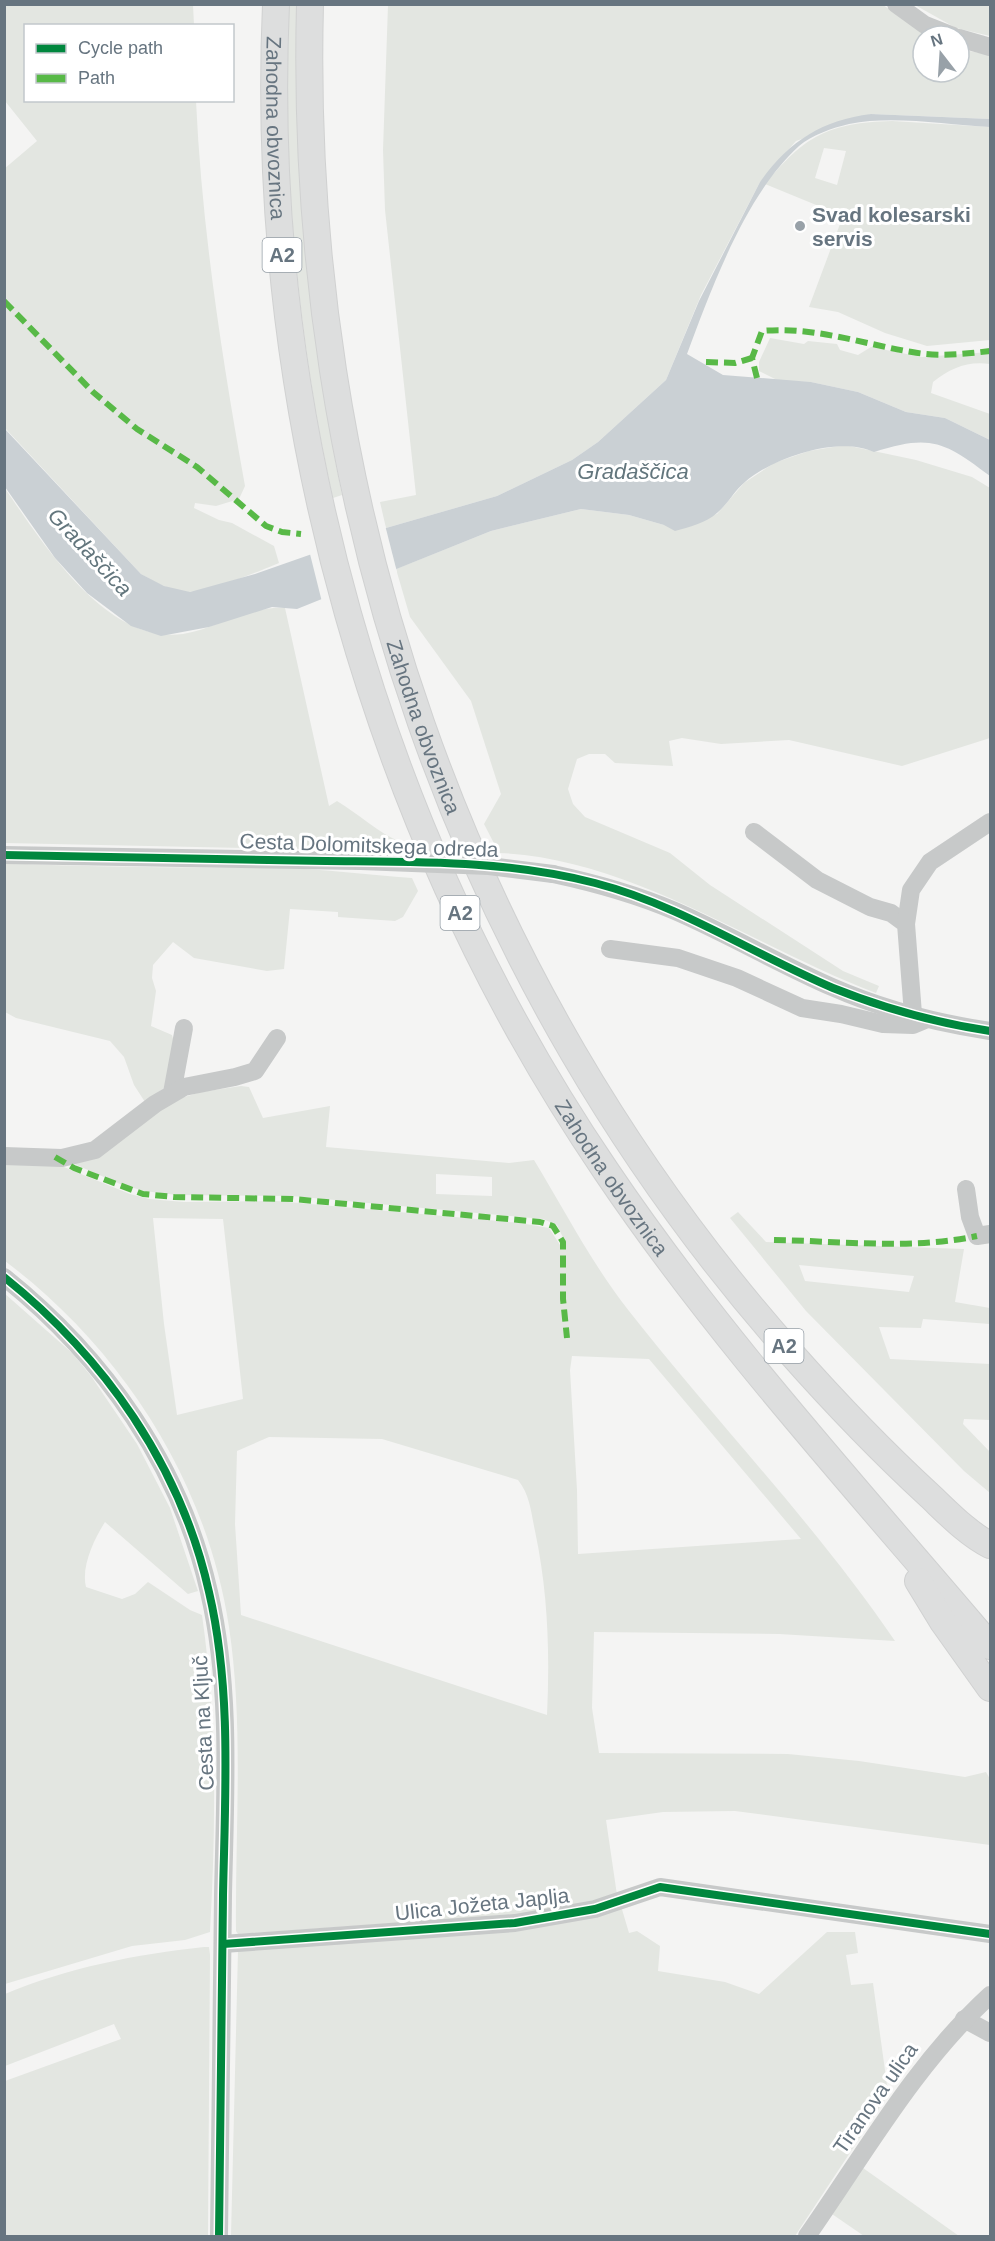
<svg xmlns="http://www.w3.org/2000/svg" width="995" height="2241" font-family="Arial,sans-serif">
  <rect width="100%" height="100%" fill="#f4f4f3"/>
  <!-- green -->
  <g fill="#e3e6e1" fill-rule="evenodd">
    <path d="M299,4C294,172 309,331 342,495L333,498C307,381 293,263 288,144C286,100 288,55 289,11V5Z"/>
    <path d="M5,5H193L194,25L26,26V100L196,101C202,230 222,358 245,486L239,499L216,506L195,503L194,508L219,520L232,523L274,546L279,563C260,571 208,592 189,592C172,592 155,582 141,574L5,428L4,169L37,141L5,101Z"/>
    <path d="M388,5H883L929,36H923V72H959V49L990,55V119L871,114L796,141L760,182L701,295L666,380L598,442L572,460L497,496L386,528L380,502L416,495L385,210L383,150Z"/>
    <path d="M915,5H990V36L956,28Z"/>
    <path d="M892,121L990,127V340L927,346L885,333L838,312L809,307L843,216L765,184C806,135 828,123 892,121ZM824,148L846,151L837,185L815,178Z"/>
    <path d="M770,338L804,344L808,341L837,344L840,350L858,355L871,347L922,357L990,352V364C967,361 951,368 933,382L931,393L990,414V440L945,418L906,412L858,392L811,382L779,381L759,371V362Z"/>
    <path d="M845,445L916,460L972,477L990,488V738L902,766L789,740L721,744L682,738L669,741L673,766L615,763L605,754H589L577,759L568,789L573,804L585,817L670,853L710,885L843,971L879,986L876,993C755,947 630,858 499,853L484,824L501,794L471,701L410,617L396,569L491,531L581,509L629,515L664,525L717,514L744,483L774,463L809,451Z"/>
    <path d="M4,487C42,542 106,645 183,634C218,628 249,606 285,608L329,806L337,801C359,814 378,833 401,842L346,850L5,843Z"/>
    <path d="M4,863C96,868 188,867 280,868C324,869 368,875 412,878L418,891L403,917L395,921L338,917V912L290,909L284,969L267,971L194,958L173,942L153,965L152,978L156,991L151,1026L172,1035L175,1046L168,1085L145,1102L134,1085L124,1057L110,1041L16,1018L5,1012Z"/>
    <path d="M241,1086L249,1087L263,1118L330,1106L326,1147L509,1163L534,1160C565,1211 592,1264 629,1311C716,1422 816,1525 895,1641L779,1634L594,1632L592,1708L599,1753L788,1754L859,1761L965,1777L986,1772L990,1779V1845L735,1811L663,1812L606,1820L617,1895L551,1912L238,1934L236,1931C235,1830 244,1727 229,1627C207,1481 121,1348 5,1261L4,1164L59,1165L130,1194L149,1199L184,1202L277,1201L520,1223L549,1228L560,1245L566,1244L557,1225L543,1219L292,1196L177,1195L144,1191L120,1184L72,1163L171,1101L201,1092ZM436,1174L492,1177V1196L436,1194ZM153,1218L223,1219L243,1399L177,1415L164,1324ZM572,1356L649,1359L801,1539L578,1554L577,1490L570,1370ZM269,1437L382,1439L518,1480C530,1495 531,1512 535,1531C548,1592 550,1653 547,1715L241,1615L235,1524L237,1451Z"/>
    <path d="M738,1212L766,1242L964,1249L955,1302L990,1308V1324L923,1319L921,1328L879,1327L890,1359L990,1364V1420L964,1419L963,1424L990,1452V1493L964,1471L806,1311L730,1218ZM799,1265L914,1276L909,1292L805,1281Z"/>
    <path d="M4,1293L72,1353L91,1376L137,1444L170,1508L198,1591L188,1594L105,1522C94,1539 81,1567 86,1587L122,1599L135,1594L148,1582L190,1610L202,1615C217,1719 216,1826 210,1932L185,1940L132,1946L5,1984Z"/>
    <path d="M621,1906L629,1933L637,1931L660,1946L658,1971L725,1982L759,1994L827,1932H855L858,1953L846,1955L851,1985L873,1983L887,2085L892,2089L795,2236H231L238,1950Z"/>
    <path d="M204,1947H209L210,1955L208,2236H5V2081L121,2039L114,2024L5,2066V1994C67,1968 137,1954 204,1947Z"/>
    <path d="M863,2168L959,2236H864L832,2214Z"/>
  </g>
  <!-- water -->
  <path fill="#cad0d4" d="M871,114L990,119V127C945,125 894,115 849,124C832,128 812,135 799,146C746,194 712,287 687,354L723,375L811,382L858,392L906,412L945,418L990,440V476C944,441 930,434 874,452C839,435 772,458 745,482C734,491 728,504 717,513C706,523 689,527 675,531L664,525L629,515L581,509L491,531L297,609L272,607L209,627L161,636L131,626L87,593L55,558L5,487L4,428L141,574L164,586L190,592L255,574L386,528L497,496L572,460L598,442L666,380L699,301L760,182C788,142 822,120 871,114Z"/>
  <!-- pier -->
  <path fill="#f4f4f3" d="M385,525L397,572L322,602L309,550Z"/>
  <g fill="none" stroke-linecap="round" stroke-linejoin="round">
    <!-- highway casing -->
    <g stroke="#d0d1d1" stroke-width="28">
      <g id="highway">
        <path id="s1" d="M276,4C258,412 376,833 606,1171C720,1340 859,1491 990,1646"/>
        <path id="s2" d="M310,4C297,499 460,979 789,1351C834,1402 880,1450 930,1496C948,1513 968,1534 990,1545"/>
        <path d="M918,1581L943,1622L990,1688"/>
      </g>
    </g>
    <!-- minor -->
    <g stroke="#c7c9c9" stroke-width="18">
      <path d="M896,4L925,25L953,36"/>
      <path d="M959,38L990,47"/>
      <path d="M754,832L817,880L870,907L891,913L906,924L913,1014"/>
      <path d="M4,855L361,861"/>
      <path d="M553,874C595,883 635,894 675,911C728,934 779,964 832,987C882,1009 937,1023 990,1031"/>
      <path d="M906,924L911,890L930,862L990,822"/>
      <path d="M610,949L678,958L737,978L802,1008L841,1014L883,1024L913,1025L925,1020"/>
      <path d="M172,1093L184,1028"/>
      <path d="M4,1156L62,1158L95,1150L155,1104L184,1087L235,1077L255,1071L277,1038"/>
      <path d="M966,1189L970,1217L977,1236L990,1234"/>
      <path d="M4,1277C104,1357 181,1466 209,1592C232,1690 225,1795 223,1895C222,2009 220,2123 219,2236"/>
      <path d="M223,1944L515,1923L595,1909L660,1887L990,1934"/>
      <path d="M964,2019L990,2033"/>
      <path d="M807,2236C865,2153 915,2064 990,1995"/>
    </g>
    <!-- highway -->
    <use href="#highway" stroke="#dddede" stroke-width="26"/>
    <!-- minor-bridge -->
    <path stroke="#c7c9c9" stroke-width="18" d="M361,861L489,866L553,874"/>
    <!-- quiet -->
    <g stroke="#58b947" stroke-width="6" stroke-dasharray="12 6" stroke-linecap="butt">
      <path d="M4,301L93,392L137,429L197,467L266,526L282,532L301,534"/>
      <path d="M706,362L735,363L752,358"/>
      <path d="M757,378L752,358L762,331C813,326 863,344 912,352C938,357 965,354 990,351"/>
      <path d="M55,1157L74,1168L143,1194L174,1197L293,1199L540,1222L553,1226L563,1242V1299L567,1338"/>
      <path d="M774,1240C841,1241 912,1250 977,1236"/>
    </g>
    <!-- cycleway casing -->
    <g stroke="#fff" stroke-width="11">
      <g id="cycleway">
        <path d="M4,855C112,857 219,859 326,861C416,862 508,860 595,883C680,905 753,954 833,988C883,1008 937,1023 990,1031"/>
        <path d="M4,1277C104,1357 181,1466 209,1592C232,1690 225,1795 223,1895C222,2009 220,2123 219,2236"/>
        <path d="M223,1944L515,1923L595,1909L660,1887L990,1934"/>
      </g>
    </g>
    <!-- cycleway -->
    <use href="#cycleway" stroke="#00873e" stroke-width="8"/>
  </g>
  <!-- markers -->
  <circle fill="#98a1a8" stroke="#fff" stroke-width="2" cx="800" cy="226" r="6"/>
  <g text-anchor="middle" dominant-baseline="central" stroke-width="6" stroke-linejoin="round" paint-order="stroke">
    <!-- shield labels -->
    <g fill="#fff" stroke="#959ea6" stroke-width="1.5">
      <rect x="262.5" y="238" width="39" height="34" rx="4.5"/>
      <rect x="440.5" y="896" width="39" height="34" rx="4.5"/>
      <rect x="764.5" y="1329" width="39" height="34" rx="4.5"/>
    </g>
    <g font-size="20" font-weight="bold" fill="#677580">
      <text x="282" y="255">A2</text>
      <text x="460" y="913">A2</text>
      <text x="784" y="1346">A2</text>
    </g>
    <!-- street labels -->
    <g font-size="21" fill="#677580" stroke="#fff">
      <text stroke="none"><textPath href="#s1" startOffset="124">Zahodna obvoznica</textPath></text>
      <text stroke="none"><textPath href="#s2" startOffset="736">Zahodna obvoznica</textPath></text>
      <text transform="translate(369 845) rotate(2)">Cesta Dolomitskega odreda</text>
      <text stroke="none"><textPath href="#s1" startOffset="1242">Zahodna obvoznica</textPath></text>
      <text transform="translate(203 1723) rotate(-93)">Cesta na Ključ</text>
      <text transform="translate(482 1904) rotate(-6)">Ulica Jožeta Japlja</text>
      <text transform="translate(875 2098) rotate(-55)">Tiranova ulica</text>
    </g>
    <!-- poi labels -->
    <g font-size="21" font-weight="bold" fill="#677580" stroke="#fff" text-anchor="start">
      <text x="812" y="214">Svad kolesarski<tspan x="812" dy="24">servis</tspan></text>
    </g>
    <!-- water labels -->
    <g font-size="22" font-style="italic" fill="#63767d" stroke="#fff">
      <text x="633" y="471">Gradaščica</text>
      <text transform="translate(90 552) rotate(47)">Gradaščica</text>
    </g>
  </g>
  <!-- border -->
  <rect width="995" height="2241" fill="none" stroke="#677580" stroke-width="12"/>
  <!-- legend -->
  <rect x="24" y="24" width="210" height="78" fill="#ffffff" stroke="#c2c8cc" stroke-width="1.5"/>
  <rect x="36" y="44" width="30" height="9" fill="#00873e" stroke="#c2c8cc" stroke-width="1.5"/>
  <text x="78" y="54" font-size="18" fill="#677580">Cycle path</text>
  <rect x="36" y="74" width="30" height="9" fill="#58b947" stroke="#c2c8cc" stroke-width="1.5"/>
  <text x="78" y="84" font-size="18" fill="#677580">Path</text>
  <!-- north arrow -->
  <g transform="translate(941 54) rotate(343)"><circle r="28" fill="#ffffff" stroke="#c2c8cc" stroke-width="1.5"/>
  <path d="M0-4.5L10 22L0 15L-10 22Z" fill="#98a1a8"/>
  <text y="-9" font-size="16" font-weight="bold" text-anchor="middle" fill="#677580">N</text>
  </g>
</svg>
